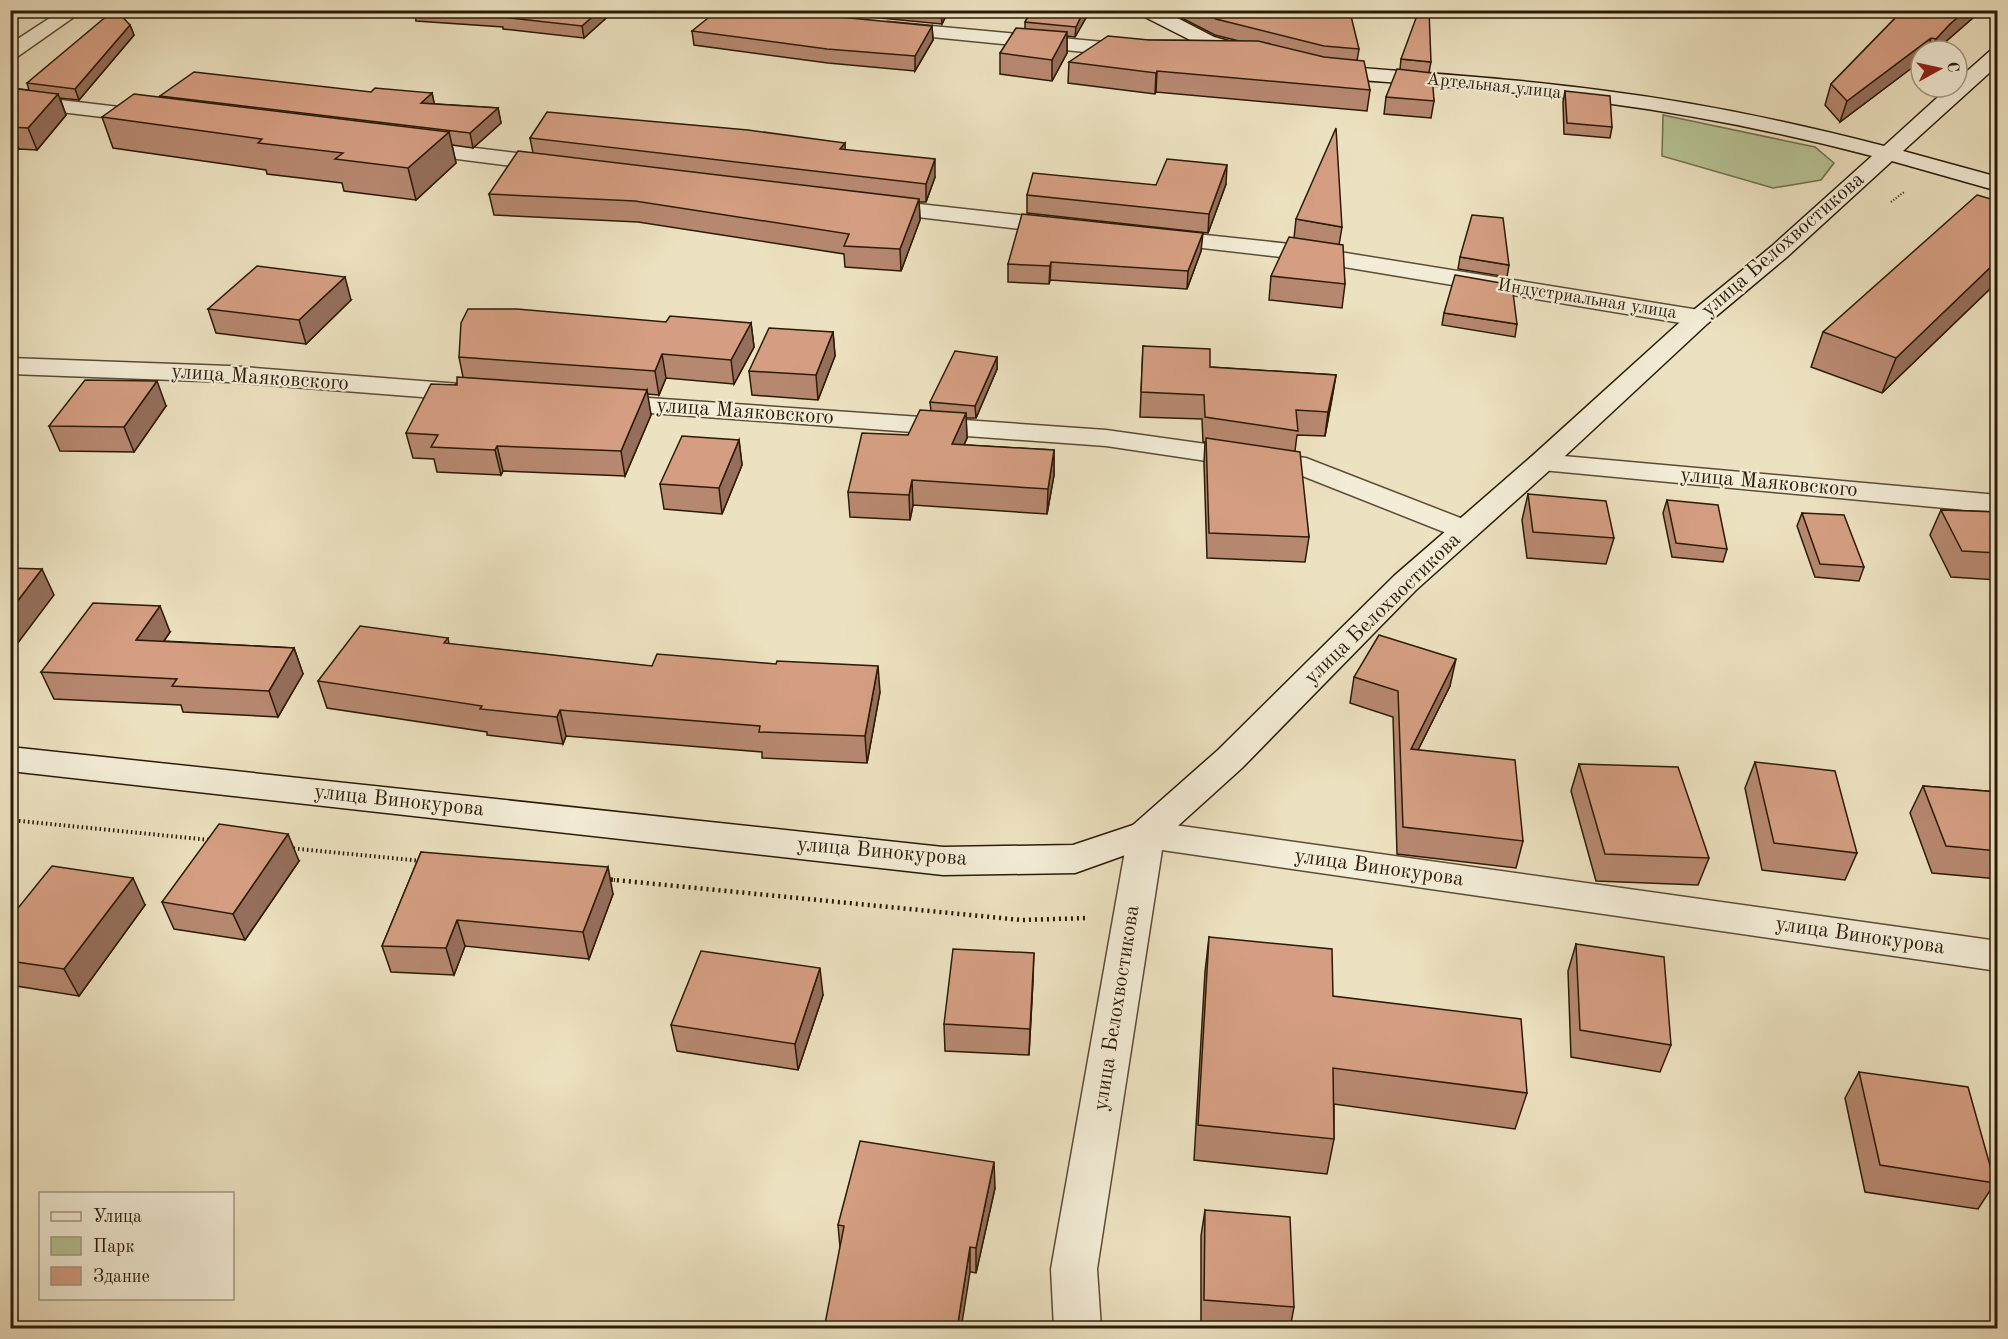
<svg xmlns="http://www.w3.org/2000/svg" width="2008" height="1339" font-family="'Old Standard TT',serif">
  <rect width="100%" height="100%" fill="#ece1c0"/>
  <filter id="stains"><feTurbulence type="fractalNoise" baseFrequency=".00333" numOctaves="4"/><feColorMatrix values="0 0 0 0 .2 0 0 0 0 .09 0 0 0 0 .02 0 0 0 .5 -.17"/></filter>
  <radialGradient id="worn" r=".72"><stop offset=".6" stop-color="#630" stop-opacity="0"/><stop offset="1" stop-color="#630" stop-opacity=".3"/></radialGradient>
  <!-- green -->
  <path fill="#b6c394" stroke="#706f4e" stroke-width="1.5" d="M1663,115L1815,147L1834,163L1821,180L1773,188L1662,156Z"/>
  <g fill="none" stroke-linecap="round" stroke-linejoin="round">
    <!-- street casing -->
    <g stroke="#5b4c35" stroke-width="3">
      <g id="street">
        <path d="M62,10H84L17,57L10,59V44Z"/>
        <path d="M692,10H760L766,12L768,16L766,20L759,22L701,16L694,14Z"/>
        <path d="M888,22L1136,45L1143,47L1146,51L1143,55L1136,57L881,32L878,28L881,24Z"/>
        <path d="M10,94L153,111L160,113L164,117L160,121L153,123L10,106Z"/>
        <path d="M410,140L558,158L566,160L569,165L566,170L558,172L402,152L399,147L402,142Z"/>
        <path d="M874,199L1064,220L1072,222L1076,227L1072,232L1064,234L866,211L862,206L866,201Z"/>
        <path d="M1158,230L1290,244L1699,310L1708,313L1712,318L1708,323L1699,326L1290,258L1150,242L1146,237L1150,232Z"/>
        <path d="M10,358L229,366L473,385L483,387L487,393L483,399L473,401L229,382L10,374Z"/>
        <path d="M605,395L1106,430L1306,458L1476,524L1480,530L1476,536L1465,539L1454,536L1300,475L1106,446L595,409L591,403L595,397Z"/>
        <path d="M1541,454L1998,495V513L1531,469L1527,463L1531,457Z"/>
        <path d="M1146,821L1998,941V971L1162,850L1097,1269L1101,1328H1054L1051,1269L1128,834L1133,825Z"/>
      </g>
    </g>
    <!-- secondary casing -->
    <g stroke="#2b1b07" stroke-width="3">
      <g id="secondary">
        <path d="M1137,10H1162L1214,37L1257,49L1260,53L1257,57L1250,59L1200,45L1139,14Z"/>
        <path d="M1998,48V65L1903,151L1998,177V191L1892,161L1788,256L1708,323L1551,469L1416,590L1242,768L1159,843L1075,873L943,875L10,771V747L943,847L1073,845L1133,825L1218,750L1394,576L1531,457L1690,313L1772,246L1872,156C1784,133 1695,115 1605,103C1512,90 1418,85 1324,77L1317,75L1314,71L1317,67L1324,65C1418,73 1512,78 1606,91C1700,103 1792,122 1884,146L1949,87H1957V80L1991,50Z"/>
      </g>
    </g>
    <!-- path-far2 -->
    <path stroke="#2b1b07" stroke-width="2" stroke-dasharray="1 2" stroke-linecap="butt" d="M1891,202L1904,192"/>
    <!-- path-far1 -->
    <g stroke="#2b1b07" stroke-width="4" stroke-dasharray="1.5 3" stroke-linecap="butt">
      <path d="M10,820L210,840"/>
      <path d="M289,848L422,861"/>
      <path d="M605,879L615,880"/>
    </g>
    <!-- path -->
    <path stroke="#2b1b07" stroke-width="4.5" stroke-dasharray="2 4" stroke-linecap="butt" d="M605,879L1021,920L1088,918"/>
    <!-- street -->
    <use href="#street" fill="#f3ecd6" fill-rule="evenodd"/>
    <!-- secondary -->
    <use href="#secondary" fill="#f3ecd6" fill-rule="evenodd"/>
  </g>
  <!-- wall -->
  <g fill="#b78870" stroke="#2b1b07" stroke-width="1.5">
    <path d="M364,10H615L584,38L503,29V27L416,21L415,15Z"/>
    <path d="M796,10H949L942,24Z"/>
    <path d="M1032,10H1087V16L1075,37L1067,36V53L1052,81L1000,74V53L1025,28V22Z"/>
    <path d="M1172,10H1320L1359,49L1357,61L1370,90L1367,111L1156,92L1155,94L1068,83L1069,62L1149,40L1239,41L1215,35L1172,13Z"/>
    <path d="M1903,10H1982L1943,44L1937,51H1921V61L1840,122L1825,105L1831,84Z"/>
    <path d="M130,25L134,35L79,100L60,98L66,115L37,150L19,149L10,157V88L29,90L27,83Z"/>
    <path d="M932,26L933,40L915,71L828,63L694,45L692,31Z"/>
    <path d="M1401,59L1431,62L1429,72L1434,101L1431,118L1384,114L1386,97L1400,69Z"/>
    <path d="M1565,91L1612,127L1610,138L1564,134L1563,102Z"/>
    <path d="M371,92L432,93L434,104L498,108L501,123L473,148L452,145L456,163L416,200L344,191L342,183L267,174L266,170L113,148L102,117L160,97V96Z"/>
    <path d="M530,138L845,150L935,177L926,202H919L920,220L901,271L845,267L844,254L638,222L494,215L489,194L533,153Z"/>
    <path d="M1226,184L1208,233L1027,213V195L1156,185Z"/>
    <path d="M1998,201V286L1994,285L1882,393L1811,367L1823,332Z"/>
    <path d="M1296,219L1342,227L1339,245L1345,284L1342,308L1269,300L1271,276L1294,238Z"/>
    <path d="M1201,251L1187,289L1050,280L1049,284L1008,282V264Z"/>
    <path d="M1460,257L1509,265L1507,277L1458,269Z"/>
    <path d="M351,300L306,344L216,333L208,309Z"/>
    <path d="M1444,313L1517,324L1515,337L1442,325Z"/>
    <path d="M666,322L751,323L754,347L734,384L666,378L659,395L647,394L651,415L625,476L503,471L501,475L437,472L434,459L413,458L406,433L463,377L459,357Z"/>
    <path d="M833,332L835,356L818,400L752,395L749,371Z"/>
    <path d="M1143,346L1210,367L1336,375L1325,436L1297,435L1295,451L1309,537L1305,562L1207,558L1204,463L1205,442H1203L1202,419L1140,417Z"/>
    <path d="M997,357V369L976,418H966L967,438L964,445L1054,450V475L1047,514L913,505L910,520L850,517L848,492L908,435L931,411L930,402Z"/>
    <path d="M166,406L134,452L60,451L49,426Z"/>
    <path d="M739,440L742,465L722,514L664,509L660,484Z"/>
    <path d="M1528,494L1614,538L1606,564L1527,558L1522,520Z"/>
    <path d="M1667,500L1727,549L1723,562L1672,557L1663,513Z"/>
    <path d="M1941,510L1998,512V580L1951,577L1930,535Z"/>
    <path d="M1802,513L1864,567L1859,581L1815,577L1797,526Z"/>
    <path d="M170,632L164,641L294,648L303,674L278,717L183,712L181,705L54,699L41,672Z"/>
    <path d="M448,638L449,644L880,692L867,763L762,758V752L566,736L563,744L487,735V732L327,708L318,681Z"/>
    <path d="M1354,677L1450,686L1418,750L1523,841L1516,868L1397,854L1393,717L1350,703Z"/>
    <path d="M1755,762L1857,853L1845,880L1762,870L1745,788Z"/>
    <path d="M1579,764L1709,858L1698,885L1596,881L1571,791Z"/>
    <path d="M1923,786L1998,792V879L1932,873L1910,813Z"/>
    <path d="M421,852L613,894L589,959L465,946L454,975L391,972L382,946Z"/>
    <path d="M299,861L245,940L174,929L162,902Z"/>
    <path d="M145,905L79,996L10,985V918Z"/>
    <path d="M1209,937L1333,996L1527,1093L1515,1129L1334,1104V1139L1327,1174L1194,1160L1205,972Z"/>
    <path d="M1576,944L1671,1045L1660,1072L1571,1057L1568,971Z"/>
    <path d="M1033,980L1029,1055L945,1051L944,1024Z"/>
    <path d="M823,995L798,1070L677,1051L671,1025Z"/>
    <path d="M1859,1072L1995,1183L1978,1209L1865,1192L1845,1098Z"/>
    <path d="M995,1188L976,1273L840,1247L838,1225Z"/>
    <path d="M1205,1210L1294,1307L1290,1329H1239L1201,1325V1236Z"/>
  </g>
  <!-- shaded-wall -->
  <g fill="#956f5b" stroke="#2b1b07" stroke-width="1.5">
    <path d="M600,10H615L584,38L582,26Z"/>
    <path d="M941,10H949L942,24Z"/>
    <path d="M1084,10H1087V16L1075,37L1076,27Z"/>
    <path d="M1966,10H1982L1943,44L1937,51H1932L1936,39L1950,24Z"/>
    <path d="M130,25L134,35L79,100L75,89Z"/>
    <path d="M932,26L933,40L915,71V56Z"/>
    <path d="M1067,32V53L1052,81V60Z"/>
    <path d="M1931,38L1927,51H1921V61L1840,122L1847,101Z"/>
    <path d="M1157,71L1156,92L1155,94L1156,73Z"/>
    <path d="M432,93L435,107L421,103Z"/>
    <path d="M58,94L66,115L37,150L28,128Z"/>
    <path d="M498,108L501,123L473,148L470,133Z"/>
    <path d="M11,127L19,149L10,157Z"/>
    <path d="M449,132L456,163L416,200L408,168Z"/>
    <path d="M845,143L846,160L840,149Z"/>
    <path d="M935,159V177L926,202V184Z"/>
    <path d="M1227,165L1226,184L1208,233L1209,214Z"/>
    <path d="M919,199L920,220L901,271L900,249Z"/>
    <path d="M1203,233L1201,251L1187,289L1188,271Z"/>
    <path d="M1998,260V275L1994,285L1882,393L1896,358Z"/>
    <path d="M1051,262L1050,280L1049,284L1050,266Z"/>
    <path d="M345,277L351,300L306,344L299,320Z"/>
    <path d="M751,323L754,347L734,384L731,360Z"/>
    <path d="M833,332L835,356L818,400L816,375Z"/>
    <path d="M662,354L666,378L659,395L655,371Z"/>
    <path d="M997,357V369L976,418L975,406Z"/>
    <path d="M1336,375L1332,399L1325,436L1328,412Z"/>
    <path d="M157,381L166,406L134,452L124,427Z"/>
    <path d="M647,390L651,415L625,476L621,451Z"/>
    <path d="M966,413L967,438L953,469L952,444Z"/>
    <path d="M739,440L742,465L722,514L719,488Z"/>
    <path d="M497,446L503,471L501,475L495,450Z"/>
    <path d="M1054,450V475L1047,514L1048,489Z"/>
    <path d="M912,480L913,505L910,520L909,495Z"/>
    <path d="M42,569L54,595L11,652L10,650V611Z"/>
    <path d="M160,606L170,632L147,666L136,640Z"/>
    <path d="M294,648L303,674L278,717L269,691Z"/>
    <path d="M1456,659L1450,686L1405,776L1411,749Z"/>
    <path d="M878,666L880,692L867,763L865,736Z"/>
    <path d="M560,710L566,736L563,744L557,717Z"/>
    <path d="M288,834L299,861L245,940L233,914Z"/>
    <path d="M608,867L613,894L589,959L583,932Z"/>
    <path d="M133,878L145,905L79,996L64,969Z"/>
    <path d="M457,920L465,946L454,975L446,948Z"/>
    <path d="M1034,953L1033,980L1029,1055L1030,1029Z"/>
    <path d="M820,968L823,995L798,1070L795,1044Z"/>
    <path d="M994,1162L995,1188L976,1273V1248Z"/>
    <path d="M970,1247V1272L961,1329H957Z"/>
  </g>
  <!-- building -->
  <g fill="#d59e82" stroke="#2b1b07" stroke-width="1.5">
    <path d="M114,10H116L130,25L75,89L27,83Z"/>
    <path d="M442,10H600L582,26L501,17L503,15Z"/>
    <path d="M718,10H767L932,26L915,56L827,49L692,31Z"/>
    <path d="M1032,10H1084L1076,27L1025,22Z"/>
    <path d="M1199,10H1320L1351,16L1359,49L1324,46L1216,19Z"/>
    <path d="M1419,10H1429L1431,62L1401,59Z"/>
    <path d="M1903,10H1966L1950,24L1936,39L1931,38L1847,101L1831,84Z"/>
    <path d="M1016,28L1067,32L1052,60L1000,53Z"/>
    <path d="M1108,36L1149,40L1258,41L1324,57L1364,61L1370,90L1157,71L1156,73L1069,62Z"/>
    <path d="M1397,69L1432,73L1434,101L1386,97Z"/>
    <path d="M194,72L371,92L375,88L432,93L421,103L498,108L470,133L160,96Z"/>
    <path d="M10,88L58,94L28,128L10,127Z"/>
    <path d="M1565,91L1610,96L1612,127L1567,123Z"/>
    <path d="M134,94L449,132L408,168L335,159L343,153L258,143L262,139L102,117Z"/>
    <path d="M547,112L748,130L845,143L840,149L935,159L926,184L530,138Z"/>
    <path d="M1336,128L1342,227L1296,219Z"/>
    <path d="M518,151L919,199L900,249L844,246L849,234L635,201L489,194Z"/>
    <path d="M1167,159L1227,165L1209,214L1027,195L1033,173L1156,185Z"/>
    <path d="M1977,195L1998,201V260L1896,358L1823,332Z"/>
    <path d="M1022,214L1203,233L1188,271L1051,262L1050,266L1008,264Z"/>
    <path d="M1472,215L1503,218L1509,265L1460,257Z"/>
    <path d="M1289,237L1343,245L1345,284L1271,276Z"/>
    <path d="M257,266L345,277L299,320L208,309Z"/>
    <path d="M1455,275L1512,285L1517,324L1444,313Z"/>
    <path d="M468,309H517L666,322L670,316L751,323L731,360L662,354L655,371L459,357L461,323Z"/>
    <path d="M769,328L833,332L816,375L749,371Z"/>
    <path d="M1143,346L1210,349V367L1336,375L1328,412L1296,410L1298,431L1205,417L1204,395L1141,392Z"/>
    <path d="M955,351L997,357L975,406L930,402Z"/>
    <path d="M457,377L647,390L621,451L497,446L495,450L431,447L438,435L406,433L431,384L457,385Z"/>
    <path d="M85,380L157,381L124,427L49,426Z"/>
    <path d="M920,410L966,413L952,444L1054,450L1048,489L912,480L909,495L848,492L862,433L908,435Z"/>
    <path d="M682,436L739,440L719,488L660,484Z"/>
    <path d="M1206,438L1300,452L1309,537L1209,533Z"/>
    <path d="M1528,494L1606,501L1614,538L1533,532Z"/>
    <path d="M1667,500L1718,505L1727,549L1676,543Z"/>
    <path d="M1941,510L1998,512V553L1962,551Z"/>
    <path d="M1802,513L1844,515L1864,567L1820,564Z"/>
    <path d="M10,568L42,569L10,611Z"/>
    <path d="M93,603L160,606L136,640L294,648L269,691L172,686L177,679L41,672Z"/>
    <path d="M360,626L448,638L444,643L652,666L657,654L776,664L777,661L878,666L865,736L759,732L760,726L560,710L557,717L480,709L482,706L318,681Z"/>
    <path d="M1379,635L1456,659L1411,749L1515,760L1523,841L1403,827L1398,691L1354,677Z"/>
    <path d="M1755,762L1835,771L1857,853L1774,843Z"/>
    <path d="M1579,764L1678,767L1709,858L1605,854Z"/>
    <path d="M1923,786L1998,792V851L1946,846Z"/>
    <path d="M219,824L288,834L233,914L162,902Z"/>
    <path d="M421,852L608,867L583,932L457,920L446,948L382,946Z"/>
    <path d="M52,866L133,878L64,969L10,961V918Z"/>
    <path d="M1209,937L1332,949L1333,996L1521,1019L1527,1093L1333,1068L1334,1139L1198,1125Z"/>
    <path d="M1576,944L1664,957L1671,1045L1580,1030Z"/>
    <path d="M953,949L1034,953L1030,1029L944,1024Z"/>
    <path d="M701,951L820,968L795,1044L671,1025Z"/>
    <path d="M1859,1072L1968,1087L1995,1183L1880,1165Z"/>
    <path d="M860,1141L994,1162L976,1248L970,1247L957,1329H824L844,1226L838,1225Z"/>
    <path d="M1205,1210L1290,1217L1294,1307L1204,1300Z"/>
  </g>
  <g text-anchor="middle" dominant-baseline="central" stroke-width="4.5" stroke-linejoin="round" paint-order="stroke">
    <!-- far-street labels -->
    <g font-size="18" fill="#2b1b07" stroke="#f3ecd6">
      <text transform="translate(1494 86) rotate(6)">Артельная улица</text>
      <text transform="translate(1587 299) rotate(9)">Индустриальная улица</text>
    </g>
    <!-- street labels -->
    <g font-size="21" fill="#2b1b07" stroke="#f3ecd6">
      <text transform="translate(1783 245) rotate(-41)">улица Белохвостикова</text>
      <text transform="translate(260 378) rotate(4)">улица Маяковского</text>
      <text transform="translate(745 412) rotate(4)">улица Маяковского</text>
      <text transform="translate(1769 483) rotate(5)">улица Маяковского</text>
      <text transform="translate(1383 609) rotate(-44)">улица Белохвостикова</text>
      <text transform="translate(399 801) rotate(6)">улица Винокурова</text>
      <text transform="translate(882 852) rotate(5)">улица Винокурова</text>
      <text transform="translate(1379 868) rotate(8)">улица Винокурова</text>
      <text transform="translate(1860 936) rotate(8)">улица Винокурова</text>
      <text transform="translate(1117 1008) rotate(-81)">улица Белохвостикова</text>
    </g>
  </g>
  <!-- margin -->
  <rect width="2008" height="1339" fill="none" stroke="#ece1c0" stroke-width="36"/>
  <rect x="12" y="12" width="1984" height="1315" fill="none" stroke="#2b1b07" stroke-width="3"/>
  <rect x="18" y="18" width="1972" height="1303" fill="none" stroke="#2b1b07" stroke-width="1.5"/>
  <!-- legend -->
  <rect x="39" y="1192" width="195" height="108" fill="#f3ecd6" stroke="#a39883" stroke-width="1.5"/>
  <rect x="51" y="1212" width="30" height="9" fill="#f3ecd6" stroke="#a39883" stroke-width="1.5"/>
  <text x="93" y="1222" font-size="18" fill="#2b1b07">Улица</text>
  <rect x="51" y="1237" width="30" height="18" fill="#b6c394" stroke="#a39883" stroke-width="1.5"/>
  <text x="93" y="1252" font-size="18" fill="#2b1b07">Парк</text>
  <rect x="51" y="1267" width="30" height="18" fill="#d59e82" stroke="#a39883" stroke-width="1.5"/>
  <text x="93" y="1282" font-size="18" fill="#2b1b07">Здание</text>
  <!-- north arrow -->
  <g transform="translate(1939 69) rotate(82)"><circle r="28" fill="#f3ecd6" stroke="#a39883" stroke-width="1.5"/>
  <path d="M0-4.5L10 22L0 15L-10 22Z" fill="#8f2418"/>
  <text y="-9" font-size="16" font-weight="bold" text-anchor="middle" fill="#2b1b07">С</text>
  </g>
  <rect width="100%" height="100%" filter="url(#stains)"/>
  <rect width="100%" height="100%" fill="url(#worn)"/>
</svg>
